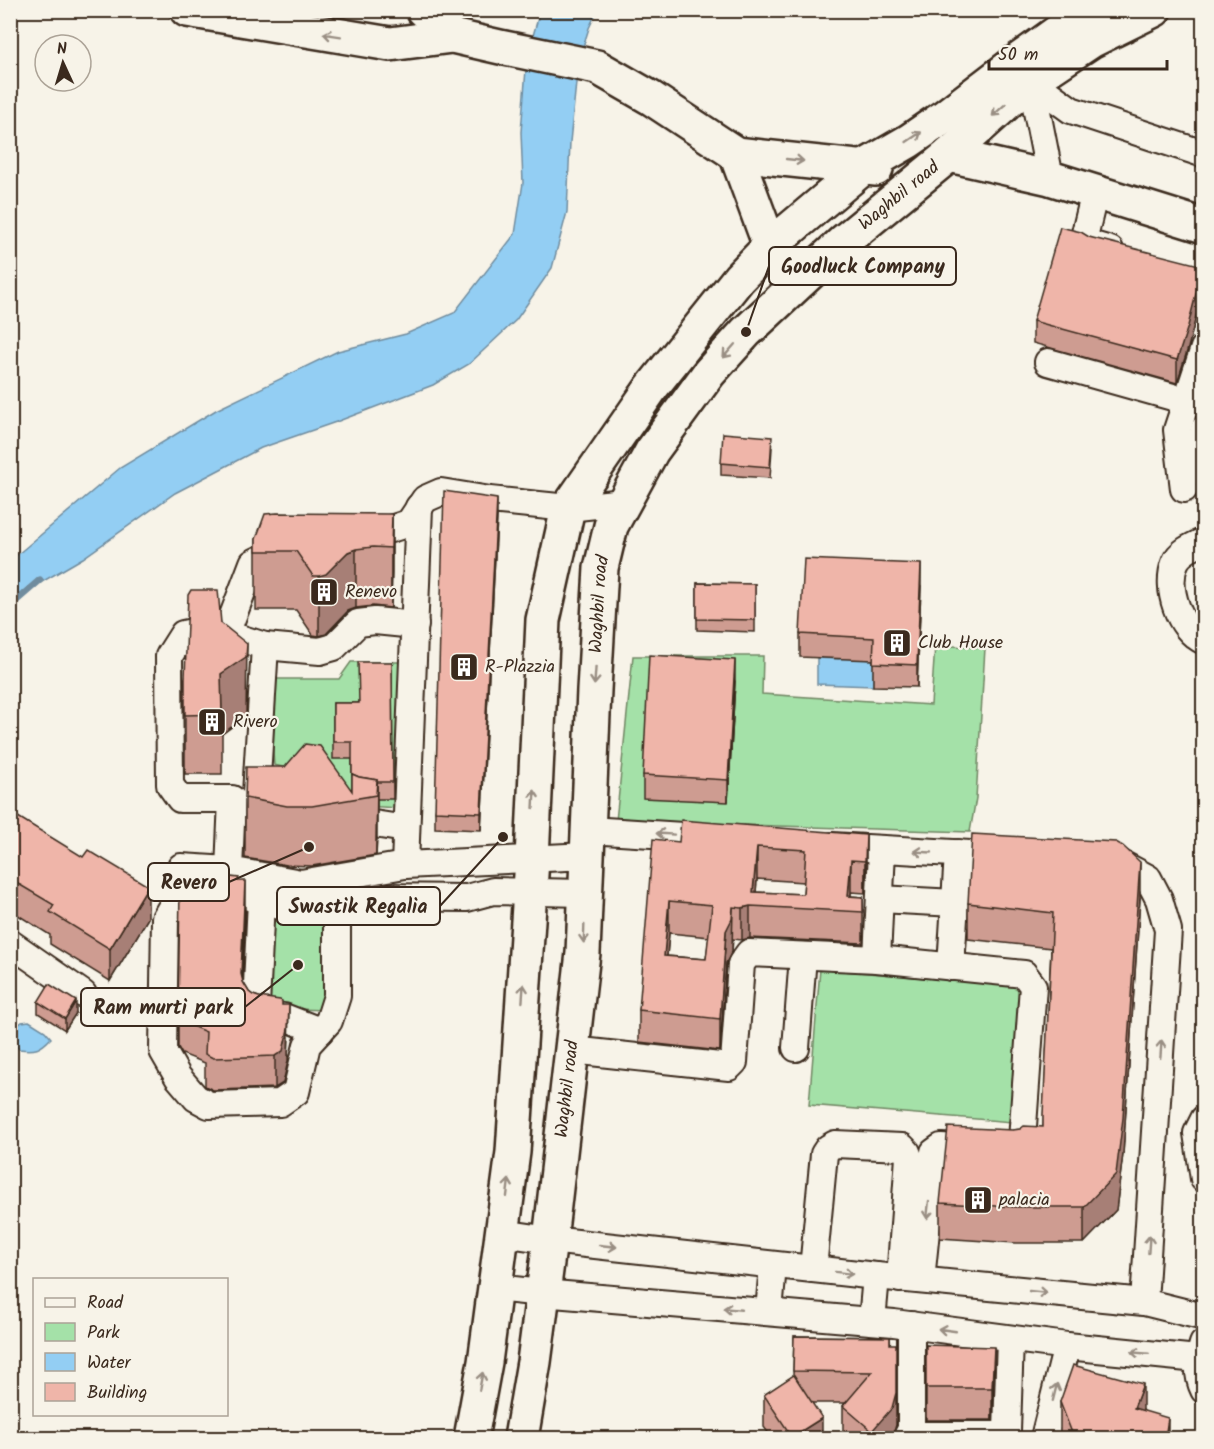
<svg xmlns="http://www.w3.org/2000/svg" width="1214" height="1449" font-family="Kalam,sans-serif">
  <rect width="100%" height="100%" fill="#f7f3e8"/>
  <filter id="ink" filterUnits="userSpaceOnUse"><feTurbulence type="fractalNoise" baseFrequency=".0167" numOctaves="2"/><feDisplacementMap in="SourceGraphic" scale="12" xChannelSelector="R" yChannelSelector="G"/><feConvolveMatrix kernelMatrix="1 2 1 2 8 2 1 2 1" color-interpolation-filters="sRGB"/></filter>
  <g filter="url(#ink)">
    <!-- green -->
    <g fill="#a4e1a8" stroke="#708663" stroke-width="1.5">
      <path d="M935,645L985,648L976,798L970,832L616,821L633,656H763L762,694L931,705Z"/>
      <path d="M351,662H401L398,808L348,805L313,774L274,765L267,679H339Z"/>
      <path d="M270,921L330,923L326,1010L266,1008Z"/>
      <path d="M820,969L1023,986L1012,1122L809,1105Z"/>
    </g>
    <!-- water -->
    <g fill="#93cef3" stroke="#708c9e" stroke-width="1.5">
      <path d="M540,11H597L589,28L578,63L570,142L567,212L552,268L516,320L469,364L433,385L336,422L261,448L175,493L83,558L11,600V560L120,468L216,410L338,351L406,334L454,313L515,234L523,183L521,132L527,57Z"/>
      <path d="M875,628L873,686L817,684V658L839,659Z"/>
      <path d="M29,1021L45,1031L51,1038C40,1050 35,1051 19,1049L12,1040V1029L22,1022Z"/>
    </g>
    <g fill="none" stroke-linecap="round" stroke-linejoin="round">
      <!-- stream -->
      <path stroke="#708c9e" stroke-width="7" d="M10,606L40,580"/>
      <!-- minor casing -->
      <g stroke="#3b2a1e" stroke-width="30">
        <g id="minor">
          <path d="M1020,67L1031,81L1071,110L1204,154"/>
          <path d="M1031,81L1050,178"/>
          <path d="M1095,192L1084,237L1093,245L1110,250"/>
          <path d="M1048,362L1187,401"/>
          <path d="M1204,429C1199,443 1199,459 1204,473"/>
          <path d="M1184,489L1177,430L1204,348"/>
          <path d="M359,539L409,523L425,499L441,492L490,500L568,508L624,502"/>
          <path d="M1204,541C1193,546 1179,552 1175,563C1165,588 1179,630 1204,641"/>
          <path d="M289,555L261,559L253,563L226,634L203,630L183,634L169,656L170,785L180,799H232L229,870L301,883L405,865L587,856"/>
          <path d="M226,634L265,646L256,794"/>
          <path d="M265,646L320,651L334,647L358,623L375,621L415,625"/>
          <path d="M347,808L361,822L406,829"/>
          <path d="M589,830L714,838"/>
          <path d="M832,846L1005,856"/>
          <path d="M1110,862L1120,863L1148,878L1159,899L1168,930L1144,1302"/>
          <path d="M405,865L419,507"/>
          <path d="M181,867L229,870"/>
          <path d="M880,899L955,903"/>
          <path d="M261,900L256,1006L261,1014L284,1017L320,1031"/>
          <path d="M337,906V996L329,1021L307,1045L296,1092L280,1103L209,1105L196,1098L178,1077L163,1051L165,918L172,906L186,895L205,891L246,896L287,908L337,906L353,904L377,897L467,898L493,891L585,893"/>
          <path d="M10,943L83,994"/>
          <path d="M877,959L1024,974L1033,986L1022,1140L1014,1151L941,1147L934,1152L921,1280"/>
          <path d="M951,967L958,853"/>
          <path d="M796,1048L803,956"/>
          <path d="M572,1050L729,1067L734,1062L741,964L749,953L877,959L882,850"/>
          <path d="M1204,1119L1197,1133L1204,1179"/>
          <path d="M502,1233L550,1240L876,1276L1144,1302L1204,1317"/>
          <path d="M813,1269L824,1154L828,1148L835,1144L902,1147L907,1152L909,1157L900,1279"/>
          <path d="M495,1288L542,1293L894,1323L1067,1346L1198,1359"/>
          <path d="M769,1312L773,1265"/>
          <path d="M872,1321L876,1276"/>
          <path d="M1203,1344C1198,1359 1196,1374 1204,1390"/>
          <path d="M908,1435H1002L1007,1431L1010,1339"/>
          <path d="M907,1438L911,1428V1325"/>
          <path d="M1044,1438L1067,1346"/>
        </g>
      </g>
      <!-- major casing -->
      <g stroke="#3b2a1e" stroke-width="38">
        <g id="major">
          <path d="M187,10L390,44L452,36L500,47L597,67L651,98L736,154L876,169"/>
          <path d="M423,10L452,36"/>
          <path d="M736,154L770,246"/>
          <path d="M949,155L1050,178L1204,226"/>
          <path d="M471,1438L485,1362L513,1152L532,859L543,620L568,508L652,387L739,278L770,246L864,167L909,141L944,117L1016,62L1080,16L1094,10"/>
          <path id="s1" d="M521,1438L534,1362L550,1240L583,953L594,690L601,568L611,526L652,451L709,373L746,332L844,241L949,155L1031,81L1091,41L1154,10"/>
        </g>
      </g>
      <!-- minor -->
      <use href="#minor" stroke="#f7f3e8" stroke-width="26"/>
      <!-- major -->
      <use href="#major" stroke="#f7f3e8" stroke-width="33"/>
    </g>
    <!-- wall -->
    <g fill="#ce9c91" stroke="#3b2a1e" stroke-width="1.5" fill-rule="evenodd">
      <path d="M1089,237L1203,289L1188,348L1177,383L1033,343V321Z"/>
      <path d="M772,448L770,478L721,475V463Z"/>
      <path d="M392,514L391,608L373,606L356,608L348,611L326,634L319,636L313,635L296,610H256V539Z"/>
      <path d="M497,516L481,830L435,828V811Z"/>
      <path d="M697,583L755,584V632L697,630Z"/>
      <path d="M921,586L917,687L873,686V660L800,657V634Z"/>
      <path d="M221,623L247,703L246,716L222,734V774H185V678Z"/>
      <path d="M392,662L393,799H377L376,855L312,866L287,865L245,858V798L352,790V759H333V703H358Z"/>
      <path d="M735,682L728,802L643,798V775Z"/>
      <path d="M10,812L148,918L110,981L50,944V935L10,910Z"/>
      <path d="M866,835L865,893L851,892V896L863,897V943L750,938L742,940L733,939L732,951L726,963L720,1051L639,1042V1010L679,842ZM757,879L804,882L803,894L756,892ZM669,933L709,937L706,959L667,956Z"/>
      <path d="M1140,898L1123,1154L1116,1210L1084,1243H1016L940,1238V1203L1013,1130L1043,1127L1051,948L968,939V903Z"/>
      <path d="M245,913L242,979L243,982L249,992L253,995L282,1005L289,1037L288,1061L283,1083L275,1088L213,1090L205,1086V1063L182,1054L178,1047V1015Z"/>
      <path d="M38,1002L76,1013L65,1030L38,1013Z"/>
      <path d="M794,1336L890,1337L896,1425L892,1438H843V1406L845,1403H812L822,1438H772L764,1427V1395L793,1376Z"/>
      <path d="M926,1345L994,1379L992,1420H926Z"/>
      <path d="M1060,1402L1143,1410L1168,1438H1062L1060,1434Z"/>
    </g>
    <!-- shaded-wall -->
    <g fill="#a77f76" stroke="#3b2a1e" stroke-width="1.5">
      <path d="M1203,266V289L1188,348L1177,383V360Z"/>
      <path d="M497,499V516L481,830V813Z"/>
      <path d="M392,514V574L391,608V548Z"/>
      <path d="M356,549V608L348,611L326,634L319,636V576L348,552Z"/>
      <path d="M921,564V586L917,687V665Z"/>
      <path d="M247,644L246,716L222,734L221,674Z"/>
      <path d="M735,660V682L728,802V780Z"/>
      <path d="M377,780V840L376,855Z"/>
      <path d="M866,835V867L865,893V861Z"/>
      <path d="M757,847V879L755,906L753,892Z"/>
      <path d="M851,860V892L850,911L848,896Z"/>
      <path d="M1140,862V898L1123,1154L1116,1210L1084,1243V1207Z"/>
      <path d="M245,881V913L241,1006V974Z"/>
      <path d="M148,886V918L110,981V949Z"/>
      <path d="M669,901V933L664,988V956Z"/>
      <path d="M750,906V938L742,940V908Z"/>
      <path d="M733,907L732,951L726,963L720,1051V1019L726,931Z"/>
      <path d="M76,1001V1013L65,1030V1019Z"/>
      <path d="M289,1005L288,1061L283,1083L275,1088V1056Z"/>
      <path d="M994,1347V1379L992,1420V1388Z"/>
      <path d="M1143,1384V1416L1134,1408Z"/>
      <path d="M896,1393V1425L892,1438H872V1431Z"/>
      <path d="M822,1418V1438H792V1437Z"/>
      <path d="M1168,1418V1438H1165Z"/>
    </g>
    <!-- building -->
    <g fill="#efb5a9" stroke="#3b2a1e" stroke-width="1.5" fill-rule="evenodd">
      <path d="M1060,227L1081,232L1089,237L1203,266L1188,326L1177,360L1033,321Z"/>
      <path d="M723,433L772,437L770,467L721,463Z"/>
      <path d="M444,491L497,499L481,813L435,811Z"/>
      <path d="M277,513L392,514L391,548L373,547L356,549L348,552L326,574L319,576H313L296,551H256V539L265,514Z"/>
      <path d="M804,559L921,564L917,665L873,663L874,638L800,634Z"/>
      <path d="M697,583L755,584V620L697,619Z"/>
      <path d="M191,590H218L221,623L247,644L246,657L221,674L222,714L185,715V678L188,595Z"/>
      <path d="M649,655L735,660L728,780L643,775Z"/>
      <path d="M358,662H392L393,782H377V792V780L359,777L352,774V775V742H333V703H359Z"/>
      <path d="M305,744L320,746L352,791V774L359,777L377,780L376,795L312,806H287L245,798L246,767H285Z"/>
      <path d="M10,812L83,857L88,850L148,886L110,949L50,912L54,905L10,879Z"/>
      <path d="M681,820L866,835L865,861L851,860L848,896L863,897V912L750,906L742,908L733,907L732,919L726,931L720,1019L639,1010L653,839L679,842ZM757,847L806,850L803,894L753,892ZM669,901L712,905L706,959L664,956Z"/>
      <path d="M972,834L1116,842L1123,846L1140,862L1123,1118L1116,1174L1084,1207H1016L940,1203L948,1127L1013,1130L1020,1129L1024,1126L1043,1127V1114L1053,913L968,903Z"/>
      <path d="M206,874L239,878L238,881H245L241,974L243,982L249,992L253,995L259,997L280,1000L282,1001V1005H289L288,1029L283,1051L275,1056L213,1058L205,1054L206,1032L182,1022L178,1015L180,890L184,884L193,877Z"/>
      <path d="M49,984L76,1001L65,1019L38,1002Z"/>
      <path d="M794,1336L890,1337V1344H896V1393L892,1408L872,1431L843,1406L872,1372L793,1371Z"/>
      <path d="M926,1345L994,1347L992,1388H926Z"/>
      <path d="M1073,1365L1143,1384L1134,1408L1168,1418L1165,1438H1074L1060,1402Z"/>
      <path d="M794,1375L822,1418L792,1437L764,1395Z"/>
    </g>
    <!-- one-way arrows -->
    <defs><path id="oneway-shaft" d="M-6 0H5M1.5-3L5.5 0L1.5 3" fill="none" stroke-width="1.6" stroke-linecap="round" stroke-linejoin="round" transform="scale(1.5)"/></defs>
    <g stroke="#998e83">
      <use href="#oneway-shaft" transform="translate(332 35) rotate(-171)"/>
      <use href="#oneway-shaft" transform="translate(999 110) rotate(138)"/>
      <use href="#oneway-shaft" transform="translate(914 137) rotate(-34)"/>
      <use href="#oneway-shaft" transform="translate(795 160) rotate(6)"/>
      <use href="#oneway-shaft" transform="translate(729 351) rotate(131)"/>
      <use href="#oneway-shaft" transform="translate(595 676) rotate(94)"/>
      <use href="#oneway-shaft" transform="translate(534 799) rotate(-87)"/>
      <use href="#oneway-shaft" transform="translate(665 834) rotate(-176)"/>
      <use href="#oneway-shaft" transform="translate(923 852) rotate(-177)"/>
      <use href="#oneway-shaft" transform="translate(584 934) rotate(92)"/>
      <use href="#oneway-shaft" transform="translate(523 993) rotate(-86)"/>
      <use href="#oneway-shaft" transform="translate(1161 1049) rotate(-86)"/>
      <use href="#oneway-shaft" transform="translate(508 1188) rotate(-83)"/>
      <use href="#oneway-shaft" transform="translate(928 1210) rotate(96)"/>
      <use href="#oneway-shaft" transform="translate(1149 1244) rotate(-86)"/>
      <use href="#oneway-shaft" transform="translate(608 1246) rotate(6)"/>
      <use href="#oneway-shaft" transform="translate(844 1273) rotate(7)"/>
      <use href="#oneway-shaft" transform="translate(1038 1292) rotate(6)"/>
      <use href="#oneway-shaft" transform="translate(732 1309) rotate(-175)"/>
      <use href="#oneway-shaft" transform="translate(947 1330) rotate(-172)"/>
      <use href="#oneway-shaft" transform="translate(1140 1353) rotate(-175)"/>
      <use href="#oneway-shaft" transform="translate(481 1381) rotate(-79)"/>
      <use href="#oneway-shaft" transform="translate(1055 1392) rotate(-76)"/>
    </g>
  </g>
  <!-- icons -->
  <defs>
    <g id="building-square" transform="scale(1.5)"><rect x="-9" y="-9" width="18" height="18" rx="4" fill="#3b2a1e" stroke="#f7f3e8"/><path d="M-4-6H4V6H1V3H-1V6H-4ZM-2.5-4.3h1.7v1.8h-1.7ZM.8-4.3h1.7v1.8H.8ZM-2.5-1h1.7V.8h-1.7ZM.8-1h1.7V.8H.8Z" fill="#fff"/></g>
  </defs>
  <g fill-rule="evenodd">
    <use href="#building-square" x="324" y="592"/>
    <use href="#building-square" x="897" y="643"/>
    <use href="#building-square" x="464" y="667"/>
    <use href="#building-square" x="212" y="722"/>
    <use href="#building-square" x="978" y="1200"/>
  </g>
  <g text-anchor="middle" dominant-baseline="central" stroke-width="4.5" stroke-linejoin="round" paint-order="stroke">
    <!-- street labels -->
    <g font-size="18" fill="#3b2a1e" stroke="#f7f3e8">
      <text stroke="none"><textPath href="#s1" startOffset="1360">Waghbil road</textPath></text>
      <text stroke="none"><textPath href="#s1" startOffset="838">Waghbil road</textPath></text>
      <text stroke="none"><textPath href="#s1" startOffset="352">Waghbil road</textPath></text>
    </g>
    <!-- poi labels -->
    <g font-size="18" fill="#3b2a1e" stroke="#f7f3e8" text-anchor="start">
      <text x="345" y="592">Renevo</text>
      <text x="918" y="643">Club House</text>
      <text x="485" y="667">R-Plazzia</text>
      <text x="233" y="722">Rivero</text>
      <text x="999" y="1200">palacia</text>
    </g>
  </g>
  <!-- callouts -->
  <path fill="none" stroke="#3b2a1e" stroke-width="2" d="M746 332L769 266M309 847L229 882M503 837L440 906M298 965L245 1007"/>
  <g fill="#3b2a1e" stroke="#f7f3e8" stroke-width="2">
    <circle cx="746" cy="332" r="6"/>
    <circle cx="309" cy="847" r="6"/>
    <circle cx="503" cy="837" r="6"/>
    <circle cx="298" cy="965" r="6"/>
  </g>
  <g fill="#f7f3e8" stroke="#3b2a1e" stroke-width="2">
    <rect x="769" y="247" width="187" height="38" rx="6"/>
    <rect x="148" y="863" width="81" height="38" rx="6"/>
    <rect x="277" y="887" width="163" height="38" rx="6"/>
    <rect x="81" y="988" width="164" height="38" rx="6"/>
  </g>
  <g font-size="20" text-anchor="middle" font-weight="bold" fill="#3b2a1e">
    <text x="863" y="273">Goodluck Company</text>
    <text x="189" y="889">Revero</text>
    <text x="358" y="913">Swastik Regalia</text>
    <text x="163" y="1014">Ram murti park</text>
  </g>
  <!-- margin -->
  <rect width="1214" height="1449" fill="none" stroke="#f7f3e8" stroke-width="36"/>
  <rect x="18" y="18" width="1178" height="1413" fill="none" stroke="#3b2a1e" stroke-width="2" filter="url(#ink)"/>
  <!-- legend -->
  <rect x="33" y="1278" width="195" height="138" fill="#f7f3e8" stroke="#aca397" stroke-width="1.5"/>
  <rect x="45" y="1298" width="30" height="9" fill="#f7f3e8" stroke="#aca397" stroke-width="1.5"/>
  <text x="87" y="1308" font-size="18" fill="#3b2a1e">Road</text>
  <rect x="45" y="1323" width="30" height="18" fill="#a4e1a8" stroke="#aca397" stroke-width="1.5"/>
  <text x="87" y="1338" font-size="18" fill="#3b2a1e">Park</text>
  <rect x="45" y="1353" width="30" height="18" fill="#93cef3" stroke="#aca397" stroke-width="1.5"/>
  <text x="87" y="1368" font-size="18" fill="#3b2a1e">Water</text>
  <rect x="45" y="1383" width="30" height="18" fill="#efb5a9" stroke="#aca397" stroke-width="1.5"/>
  <text x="87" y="1398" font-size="18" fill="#3b2a1e">Building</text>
  <!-- north arrow -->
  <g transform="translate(63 63) rotate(356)"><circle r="28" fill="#f7f3e8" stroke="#aca397" stroke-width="1.5"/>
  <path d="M0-4.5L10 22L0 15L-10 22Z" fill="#3b2a1e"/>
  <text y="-9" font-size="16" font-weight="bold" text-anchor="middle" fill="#3b2a1e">N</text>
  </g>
  <!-- scale -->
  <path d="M989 60v9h178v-9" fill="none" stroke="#3b2a1e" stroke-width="3"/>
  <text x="998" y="60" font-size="18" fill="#3b2a1e" stroke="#f7f3e8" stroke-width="4.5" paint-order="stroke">50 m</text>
</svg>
